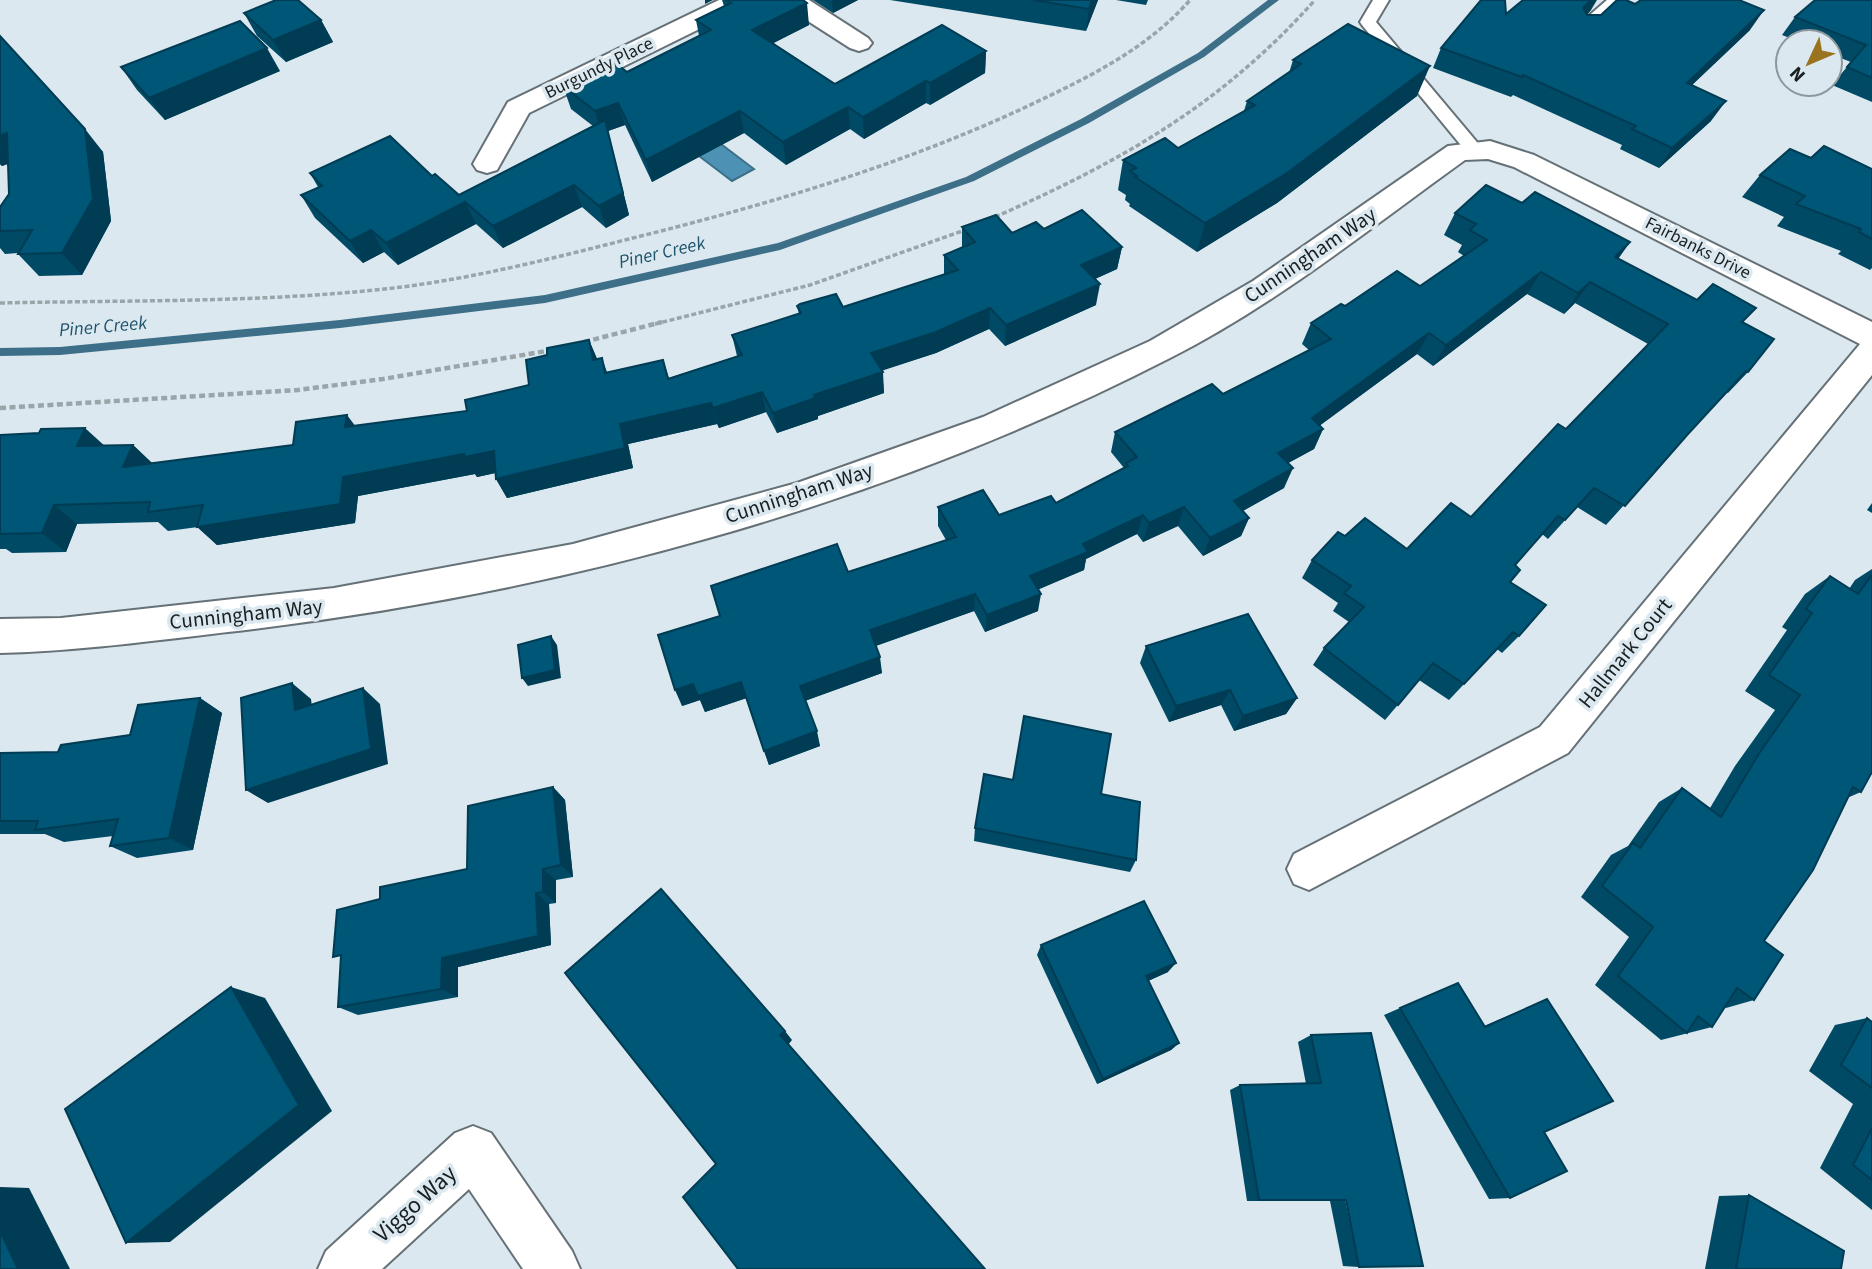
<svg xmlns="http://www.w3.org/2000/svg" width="1872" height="1269" font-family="'Source Sans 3',sans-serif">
  <rect width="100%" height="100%" fill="#dbe8ef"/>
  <!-- water -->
  <path fill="#4d92b4" stroke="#3d6f88" stroke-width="2" d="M717,141L754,169L732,181L695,153Z"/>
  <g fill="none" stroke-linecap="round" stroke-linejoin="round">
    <!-- stream -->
    <path fill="#3d6f88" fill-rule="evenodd" d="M1268,0H1279L1204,57L1089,123L974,181L780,250L545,303L340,328L60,355L0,356V348L60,347L340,320L545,295L778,243L966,177L1081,119L1198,53Z"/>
    <!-- service casing -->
    <g stroke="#667177" stroke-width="4">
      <g id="service">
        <path d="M1373,0H1389L1376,22L1481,147L1484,151L1481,155H1469L1362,25L1360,22Z"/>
        <path d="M1607,0H1624L1588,33H1576L1574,30L1576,27Z"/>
      </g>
    </g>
    <!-- minor casing -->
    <g stroke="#667177" stroke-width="4">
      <g id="minor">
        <path d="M719,0H751L748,5L529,113L497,170L487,173L477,170L473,164L508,102Z"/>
        <path d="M780,0H809L868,38L872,43L868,48L859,51L850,48L783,5Z"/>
        <path d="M1490,141L1534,155L1872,322V375L1568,753L1309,890L1294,884L1287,869L1294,854L1540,727L1860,344L1514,167L1488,159L1465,160C1369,229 1275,305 1170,358C878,508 553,595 228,632C152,641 77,651 0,653V619L61,618L334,588L573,544L797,483L983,417L1150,341L1253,281L1448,146Z"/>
        <path d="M473,1126L491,1133L572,1251L580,1269H523L469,1189L382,1269H318L326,1251L455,1133Z"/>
      </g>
    </g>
    <!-- path-far1 -->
    <g stroke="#9aa5aa" stroke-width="3.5" stroke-dasharray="5 2.5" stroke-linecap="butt">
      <path d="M995,217C1122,161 1221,105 1315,0"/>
      <path d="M0,303C133,300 269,303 402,287C479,277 554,258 629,239C766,205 900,166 1028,106C1087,78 1146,50 1190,0"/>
      <path d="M655,324L810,285L968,229"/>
    </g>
    <!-- path -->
    <g stroke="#9aa5aa" stroke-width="4.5" stroke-dasharray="6 3.5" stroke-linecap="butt">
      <path d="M584,342L662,322"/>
      <path d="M0,408L298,390L383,379L552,350"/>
    </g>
    <!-- service -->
    <use href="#service" fill="#fff" fill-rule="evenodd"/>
    <!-- minor -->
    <use href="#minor" fill="#fff" fill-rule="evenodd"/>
  </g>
  <!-- wall -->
  <g fill="#004a65">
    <path d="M722,0H803L809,25L773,43L835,84L986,51L985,73L930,105L926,103L864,139L850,129L786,165L744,133L652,182L625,125L608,131L629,215L606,228L582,207L503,248L476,224L398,265L384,252L363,263L315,218L301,195L318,187L310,173L432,176L459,195L593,126L571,109L563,86L627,72L699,36L696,20L724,6Z"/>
    <path d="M813,0H858L833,13Z"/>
    <path d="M890,0H1098L1086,31Z"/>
    <path d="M1116,0H1148L1146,5Z"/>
    <path d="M1872,0V102L1832,85L1851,62L1830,54V42H1800L1782,35L1795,17Z"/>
    <path d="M1635,4L1750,30L1692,85L1711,121L1659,168L1620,149L1622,145L1513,95L1511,97L1433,68L1441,48L1591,10L1587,15H1601Z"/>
    <path d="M244,13L321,20L333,42L286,62L257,36Z"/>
    <path d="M0,36L103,152L111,221L82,275L39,276L18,254V253L5,254L0,248V207L9,194L8,164L2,166L0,164Z"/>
    <path d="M1293,60L1417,96L1277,203L1197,252L1129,206L1130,204L1125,200L1126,195L1118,190L1123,160L1178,148L1244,111L1247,101L1289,73Z"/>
    <path d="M121,67L280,71L165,120L137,90Z"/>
    <path d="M1811,158L1872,169V268L1870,270L1838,254L1841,251L1777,226L1784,217L1742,197L1760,175Z"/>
    <path d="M1522,203L1630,242L1618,259L1697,300L1743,323L1748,372L1728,393L1726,392L1606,525L1577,507L1548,539L1542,534L1515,565L1510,582L1519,636L1502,653L1497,649L1449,700L1419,680L1385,720L1313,665L1324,648L1349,622L1333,611L1338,603L1302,578L1312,560L1345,536L1407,549L1471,517L1566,429L1648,344L1575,303L1564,314L1527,294L1433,366L1417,354L1320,425L1323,429L1314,449L1288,463L1284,488L1243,511L1249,518L1241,536L1203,556L1178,526L1143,542L1137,534L1086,559L1084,570L1038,589V611L985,632L974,611L876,646L882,673L805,701L820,746L769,765L746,698L705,712L700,700L682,706L720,616L848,572L946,540L938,526V507L999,515L1056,503L1124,468L1111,452L1115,432L1223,394L1309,350L1302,344L1311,323L1345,306L1420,286L1464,256L1458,252L1462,245L1444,235L1455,213Z"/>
    <path d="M962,227L1012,233L1044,229L1122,247L1117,269L1095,279L1096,305L1005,346L989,329L936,353L882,370L884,393L818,416V419L777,433L766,412L719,428L717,424L628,444L633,468L507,498L496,479L495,473L477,477L475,474L358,496L355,523L217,545L198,527L168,531L158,522L77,524L66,552L12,553L6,549H0V435L104,445H133L152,463L293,445L355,426L467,411L529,385L547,355L589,340L597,359L602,358L607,372L663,360L669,378L737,356L732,335L799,314L797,306L843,307L944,275V255L962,248Z"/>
    <path d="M1872,503V513L1867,510Z"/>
    <path d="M1872,569V773L1861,792L1847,798L1764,941L1754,1000L1726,1008L1725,1007L1712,1027L1661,1040L1595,985L1629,937L1581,897L1611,855L1628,846L1659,802L1682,788L1710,808L1735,766L1775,710L1745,691L1787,630L1782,627L1805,594L1830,576L1849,589L1855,580Z"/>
    <path d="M1146,646L1297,698L1286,714L1234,731L1221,705L1169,722L1140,663Z"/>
    <path d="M200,698L222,713L193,850L137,858L110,846L113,836L64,842L45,834H0V753L58,752L130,735Z"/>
    <path d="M1013,780L1101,794L1136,860L1130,872L974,841L975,828Z"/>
    <path d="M553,787L565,800L573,877L556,880V903L549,904L551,945L458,967V997L358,1015L338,1007L380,899L467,869Z"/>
    <path d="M1041,945L1168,972L1148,981L1179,1043L1171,1050L1097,1084L1037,955Z"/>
    <path d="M1547,999L1544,1132L1510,1198L1489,1199L1384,1015L1400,1008L1484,1026Z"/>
    <path d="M1867,1018L1872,1022V1210L1820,1168L1853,1104L1809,1071L1835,1025Z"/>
    <path d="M1311,1035L1359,1267L1343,1266L1330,1201H1247L1230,1090L1240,1085L1306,1084L1298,1042Z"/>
    <path d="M1749,1195L1841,1269H1705L1719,1196Z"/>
  </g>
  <!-- shaded-wall -->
  <g fill="#003c53">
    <path d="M705,0H713L705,4Z"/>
    <path d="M832,0H858L833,13Z"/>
    <path d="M1092,0H1098L1086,31L1089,9Z"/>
    <path d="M1591,0H1597L1591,10L1572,29L1583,8Z"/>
    <path d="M807,3L809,25L756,52L752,30Z"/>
    <path d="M1764,10L1750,30L1673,103L1687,83Z"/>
    <path d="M321,20L333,42L286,62L273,40Z"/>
    <path d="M267,48L280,71L165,120L149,98Z"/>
    <path d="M986,51L985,73L930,105V83Z"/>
    <path d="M1430,66L1417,96L1277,203L1197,252L1205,223Z"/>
    <path d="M926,81V103L864,139L863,117Z"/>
    <path d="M1726,101L1711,121L1659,168L1672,148Z"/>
    <path d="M618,103L625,125L608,131L629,215L606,228L599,206L602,133L595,111Z"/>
    <path d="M848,107L850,129L786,165L783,142Z"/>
    <path d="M740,111L744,133L652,182L646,160Z"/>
    <path d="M85,129L103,152L111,221L82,275L62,253Z"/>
    <path d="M7,133L27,156L2,166L0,164V136Z"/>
    <path d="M574,185L582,207L503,248L493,226Z"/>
    <path d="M465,202L476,224L398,265L386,243Z"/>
    <path d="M371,230L384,252L363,263L350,241Z"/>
    <path d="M1630,242L1615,263V257Z"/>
    <path d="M1122,247L1117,269L1077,287L1081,265Z"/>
    <path d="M1541,272L1527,294L1433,366L1446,345Z"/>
    <path d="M1590,282L1575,303L1564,314L1578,293Z"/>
    <path d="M1100,284L1096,305L1005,346L1006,325Z"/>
    <path d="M990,308L989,329L936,353L872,374L871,353Z"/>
    <path d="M1429,333L1417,354L1303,438L1312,418Z"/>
    <path d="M589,340L598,361L593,360Z"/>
    <path d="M883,372L884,393L818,416V419L777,433L773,413L814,395Z"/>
    <path d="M762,392L766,412L719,428L713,408Z"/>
    <path d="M711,403L717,424L628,444L633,468L507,498L496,479L620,424Z"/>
    <path d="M347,415L362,435L345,427Z"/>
    <path d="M85,428L107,448L77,446Z"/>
    <path d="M1323,429L1314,449L1270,473L1278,453Z"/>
    <path d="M133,445L154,465L123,467Z"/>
    <path d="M494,451L505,471L477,477L475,474L358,496L355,523L217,545L197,527L343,477L464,454Z"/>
    <path d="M1293,468L1284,488L1226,520L1234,501Z"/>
    <path d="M54,505L77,524L66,552L42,533Z"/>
    <path d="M1184,507L1178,526L1143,542L1149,523Z"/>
    <path d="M1143,515L1137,534L1086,559L1084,570L1028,594L1030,576L1083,544Z"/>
    <path d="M1249,518L1241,536L1203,556L1210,538Z"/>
    <path d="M975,594L974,611L872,647L870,630Z"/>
    <path d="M1041,594L1038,611L985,632L987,615Z"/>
    <path d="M551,636L557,645L561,678L528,686L522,678Z"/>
    <path d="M880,657L882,673L804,701L800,686Z"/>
    <path d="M741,682L747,698L705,712L700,700L682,706L675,690L693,684Z"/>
    <path d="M292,683L311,699L314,725L295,710Z"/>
    <path d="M363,688L380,704L388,764L268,803L246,790Z"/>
    <path d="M1230,690L1221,705L1169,722L1176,706Z"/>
    <path d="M200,698L222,713L193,850L169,838Z"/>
    <path d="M1297,698L1286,714L1234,731L1243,716Z"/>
    <path d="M817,731L820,746L769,765L764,751Z"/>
    <path d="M553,787L565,800L573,877L561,865Z"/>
    <path d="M543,869L556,880V903L543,892Z"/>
    <path d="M536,893L549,904L551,945L458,967V997L441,989L442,958Z"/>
    <path d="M1176,963L1168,972L1139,985L1146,976Z"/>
    <path d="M231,987L265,998L332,1111L170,1242L126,1243Z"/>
    <path d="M785,1031L792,1040L788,1045L780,1035Z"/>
    <path d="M1179,1043L1171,1050L1097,1084L1103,1079Z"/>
    <path d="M0,1187L29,1188L70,1269H18L0,1231Z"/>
  </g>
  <!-- building -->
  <g fill="#005676" stroke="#003c53" stroke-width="2">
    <path d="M276,0H298L321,20L273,40L244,13Z"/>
    <path d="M727,0H803L807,3L752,30L835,84L942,25L986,51L930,83L926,81L863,117L848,107L783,142L740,111L646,160L618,103L595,111L563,86L613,61L627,72L711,30L696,20L731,3Z"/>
    <path d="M1033,0H1092L1089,9Z"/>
    <path d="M1481,0H1505L1506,14L1523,0H1591L1583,8L1587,15H1601L1617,0H1626L1635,4L1641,0H1739L1764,10L1687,83L1726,101L1672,148L1632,129L1636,126L1523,75L1522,77L1441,48Z"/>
    <path d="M1815,0H1872V78L1847,67L1866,45L1795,17Z"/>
    <path d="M240,21L267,48L149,98L121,67Z"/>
    <path d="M1348,24L1430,66L1287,173L1205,223L1135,177L1137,176L1130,171L1136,168L1123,160L1165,138L1178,148L1255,105L1247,101L1301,64L1293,60Z"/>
    <path d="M0,36L85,129L93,199L62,253L18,254L32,230L0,231V207L9,194L7,133L0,136Z"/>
    <path d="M605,120L623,193L599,206L574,185L493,226L465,202L386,243L371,230L350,241L301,195L322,186L310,173L390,136L432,176L435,174L459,195Z"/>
    <path d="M1824,146L1872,169V239L1859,232L1861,229L1796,204L1805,196L1760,175L1790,149L1811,158Z"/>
    <path d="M1486,185L1522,203L1535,192L1630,242L1615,257L1697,300L1713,284L1756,308L1742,322L1774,339L1748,372L1746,371L1688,434L1625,506L1594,488L1565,520L1558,516L1515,565L1520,570L1510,582L1546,605L1519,636L1513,632L1464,684L1433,663L1398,705L1324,648L1364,607L1344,593L1351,586L1312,560L1338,532L1345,536L1365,518L1407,549L1451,503L1471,517L1558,424L1566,429L1668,324L1590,282L1578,293L1541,272L1446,345L1429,333L1312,418L1323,429L1278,453L1293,468L1234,501L1249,518L1210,538L1184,507L1149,523L1143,515L1083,544L1088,552L1030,576L1041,594L987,615L975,594L870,630L880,657L800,686L817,731L764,751L741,682L698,696L693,684L675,690L658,635L720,616L711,586L837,544L848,572L956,537L938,507L983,490L999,515L1051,496L1056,503L1128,466L1126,463L1137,457L1115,432L1212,384L1223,394L1331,339L1311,323L1341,304L1345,306L1397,271L1420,286L1487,240L1470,230L1476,224L1455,213Z"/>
    <path d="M1082,210L1122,247L1081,265L1100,284L1006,325L990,308L936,332L871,353L883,372L814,395L815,398L773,413L762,392L713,408L711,403L620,424L625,448L496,479L494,451L465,457L464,454L343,477L340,504L197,527L203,505L148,512L150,502L54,505L42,533L0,534V435L39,433L41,429L85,428L77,446L133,445L123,467L293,445L296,422L347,415L345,427L467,411L465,400L529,385L526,360L547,355V348L589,340L593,360L602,358L605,373L663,360L668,379L742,355L732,335L801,313L797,306L800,304L836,294L843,307L958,270L944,255L975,242L962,227L996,215L1012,233L1036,222L1044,229Z"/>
    <path d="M1872,575V772L1861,792L1853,787L1813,870L1764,941L1783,955L1754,1000L1737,988L1712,1027L1698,1016L1687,1033L1618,976L1653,927L1602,886L1633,843L1640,848L1682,788L1721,817L1760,752L1800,695L1769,675L1812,613L1806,609L1830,576L1858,594Z"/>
    <path d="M1248,614L1297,698L1243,716L1230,690L1176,706L1146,646Z"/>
    <path d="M551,636L555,670L522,678L518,645Z"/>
    <path d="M292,683L295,710L363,688L371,749L246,790L241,698Z"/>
    <path d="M200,698L169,838L110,846L118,819L35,830L38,821H0V753L58,752L61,745L130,735L138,705Z"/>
    <path d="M1024,716L1111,734L1101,794L1140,802L1136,860L975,828L984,774L1013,780Z"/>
    <path d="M553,787L561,865L543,869V892L536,893L538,936L442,958L441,989L338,1007L341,955L333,957L337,910L380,899V887L467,869L468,806Z"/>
    <path d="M661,889L785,1031L780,1035L985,1269H738L683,1197L716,1164L565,973Z"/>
    <path d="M1144,901L1176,963L1146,976L1179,1043L1103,1079L1041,945Z"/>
    <path d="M1458,983L1485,1027L1547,999L1613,1101L1544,1132L1567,1171L1510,1198L1400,1008Z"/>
    <path d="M231,987L299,1105L126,1243L65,1109Z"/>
    <path d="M1867,1018L1872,1022V1088L1841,1065Z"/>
    <path d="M1371,1033L1423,1266L1359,1267L1346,1200H1259L1240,1085L1321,1083L1311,1035Z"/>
    <path d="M1872,1128V1180L1853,1165Z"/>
    <path d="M1749,1195L1844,1251L1841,1269H1736Z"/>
    <path d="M0,1231L18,1269H0Z"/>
  </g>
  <g text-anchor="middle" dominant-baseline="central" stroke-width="7" stroke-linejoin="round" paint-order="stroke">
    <!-- far-street labels -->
    <g font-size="18" fill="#191e20" stroke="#dbe8ef">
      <text transform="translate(599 68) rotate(-26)">Burgundy Place</text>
      <text transform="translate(1698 248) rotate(27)">Fairbanks Drive</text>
    </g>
    <!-- far-water labels -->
    <g font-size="19" font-style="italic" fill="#1e546d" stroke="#dbe8ef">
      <text transform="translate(662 253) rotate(-13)">Piner Creek</text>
      <text transform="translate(103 327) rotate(-5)">Piner Creek</text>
    </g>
    <!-- street labels -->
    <g font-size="21" fill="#191e20" stroke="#dbe8ef">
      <text transform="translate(1310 255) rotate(-34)">Cunningham Way</text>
      <text transform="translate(799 493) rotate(-18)">Cunningham Way</text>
      <text transform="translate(246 614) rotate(-6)">Cunningham Way</text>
      <text transform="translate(1625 653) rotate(-51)">Hallmark Court</text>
    </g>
    <!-- near-street labels -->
    <g font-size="24" fill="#191e20" stroke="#dbe8ef">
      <text transform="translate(415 1204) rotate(-42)">Viggo Way</text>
    </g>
  </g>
  <!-- north arrow -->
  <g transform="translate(1809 63) rotate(226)"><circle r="33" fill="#dbe8ef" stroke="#8d979c" stroke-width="2"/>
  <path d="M0-5L12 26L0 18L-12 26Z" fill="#9a731f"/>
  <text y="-10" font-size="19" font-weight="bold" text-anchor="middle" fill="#191e20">N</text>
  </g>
</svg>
